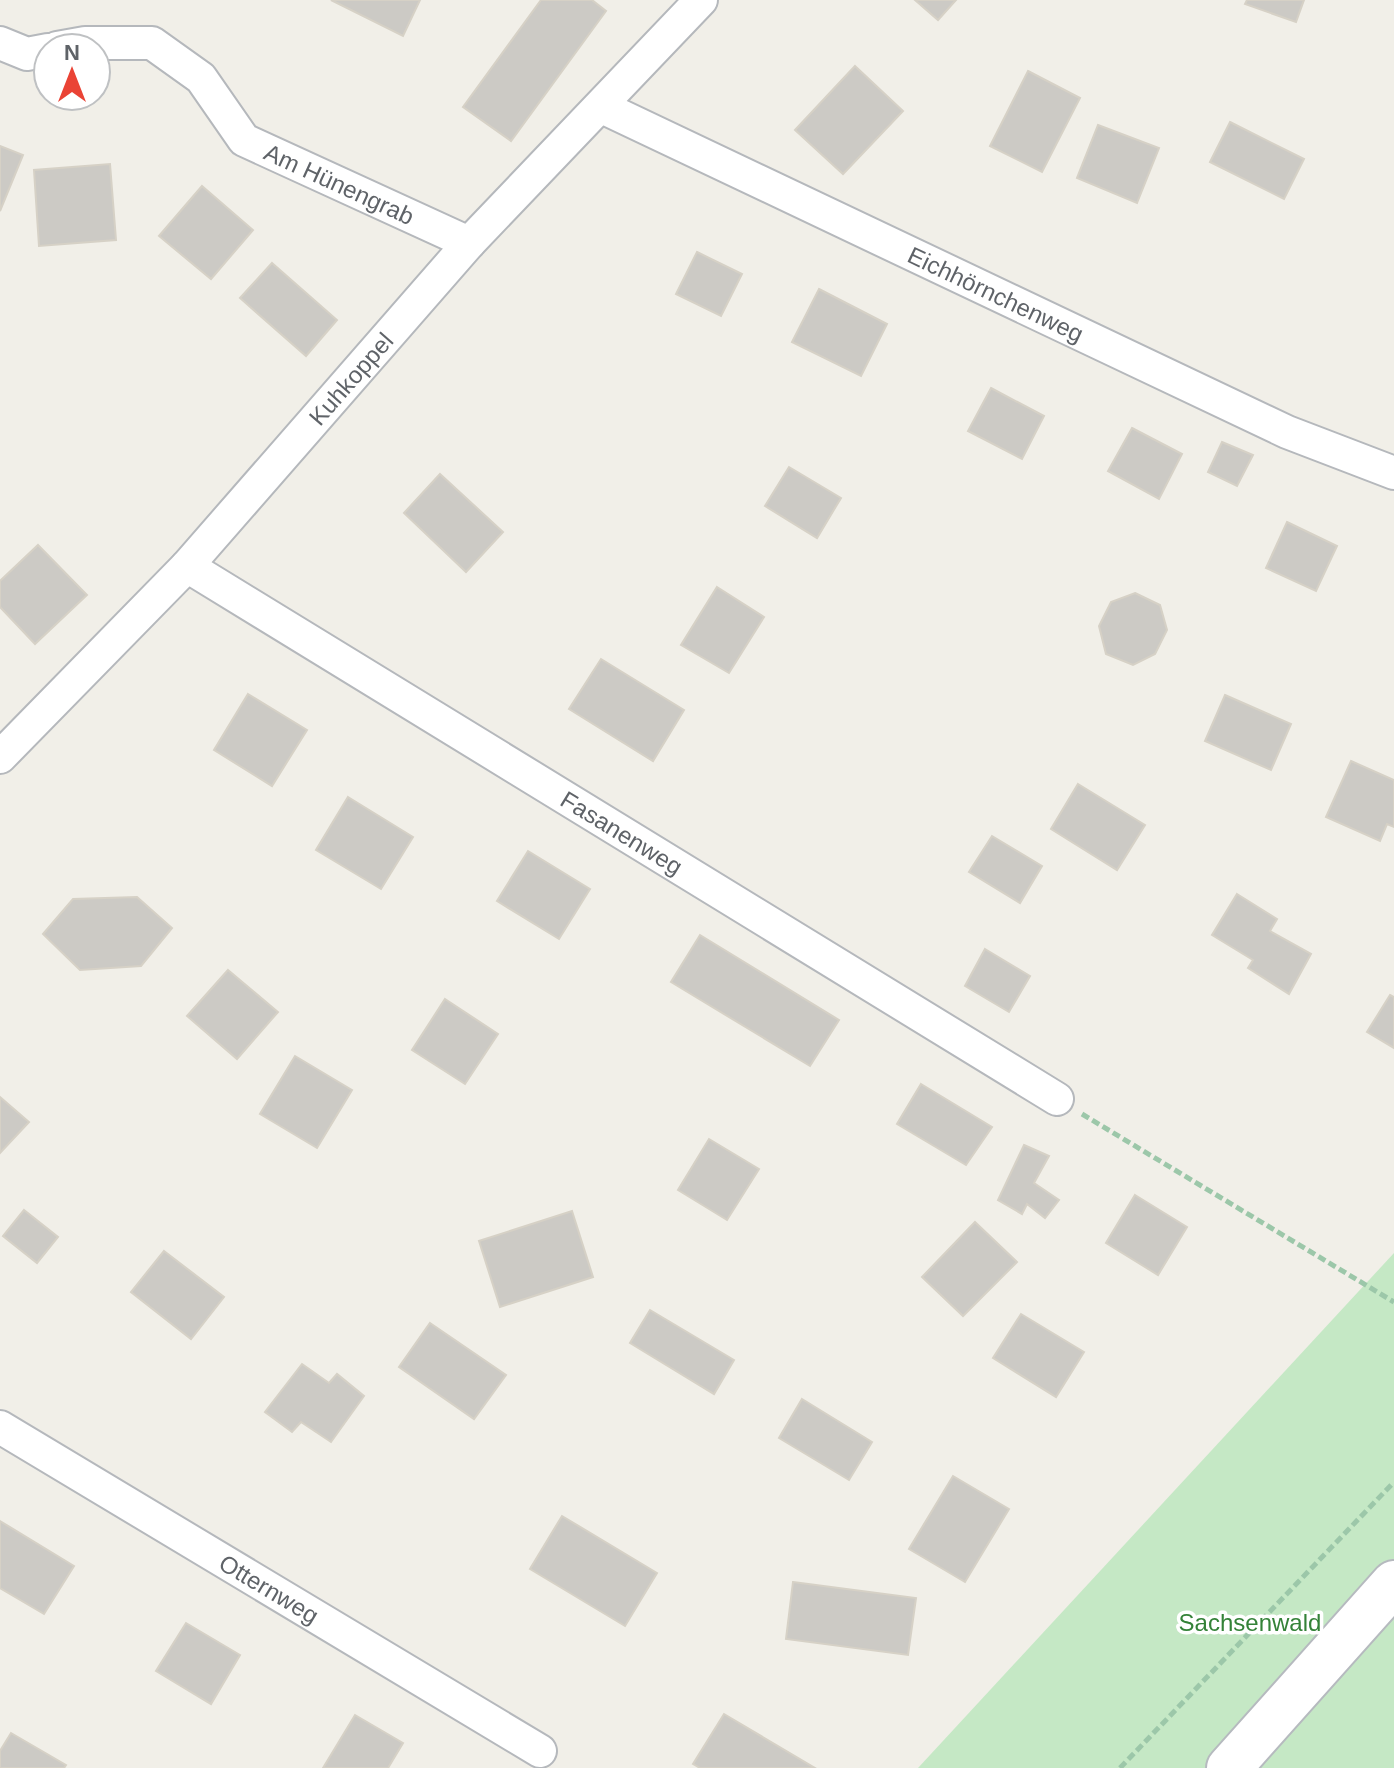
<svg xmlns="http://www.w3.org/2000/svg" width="1394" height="1768" font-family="Arial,sans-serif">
  <rect width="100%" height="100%" fill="#f1efe8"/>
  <!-- green -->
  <path fill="#c5e8c5" d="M1394,1253V1768H918Z"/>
  <!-- building -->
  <g fill="#cccac5" stroke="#d6d1c6" stroke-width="2">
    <path d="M331,0H420L403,36Z"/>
    <path d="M541,0H592L606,11L511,141L463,107Z"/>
    <path d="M915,0H956L938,20Z"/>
    <path d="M1247,0H1304L1296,22L1245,4Z"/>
    <path d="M855,66L903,111L843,174L795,130Z"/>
    <path d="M1028,71L1080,98L1042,172L990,146Z"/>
    <path d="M1230,122L1304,159L1284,199L1210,162Z"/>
    <path d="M1098,125L1159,148L1137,203L1077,178Z"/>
    <path d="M0,146L23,155L0,211Z"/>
    <path d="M110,164L116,240L39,246L34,170Z"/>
    <path d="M202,186L253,230L211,279L159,236Z"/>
    <path d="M697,252L742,274L721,316L676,294Z"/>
    <path d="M272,263L337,320L306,356L240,298Z"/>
    <path d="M819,289L887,324L861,376L792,342Z"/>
    <path d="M991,388L1044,416L1022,459L968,431Z"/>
    <path d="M1132,428L1182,454L1159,499L1108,471Z"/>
    <path d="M1222,442L1253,455L1237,486L1208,472Z"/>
    <path d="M789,467L841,498L817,538L765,506Z"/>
    <path d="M440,474L503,532L466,572L404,513Z"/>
    <path d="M1287,522L1337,546L1316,591L1266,568Z"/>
    <path d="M38,545L87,595L35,644L0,607V581Z"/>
    <path d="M717,587L764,617L729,673L681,645Z"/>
    <path d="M1135,593L1160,605L1167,630L1155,654L1133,665L1106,654L1099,626L1111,602Z"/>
    <path d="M601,659L684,710L653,761L569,709Z"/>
    <path d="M248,694L307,730L272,786L214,750Z"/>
    <path d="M1225,695L1291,724L1271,770L1205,741Z"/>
    <path d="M1351,761L1394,780V827L1387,824L1380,841L1326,817Z"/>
    <path d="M1078,784L1145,825L1117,870L1051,829Z"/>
    <path d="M348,797L413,837L381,889L316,850Z"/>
    <path d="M992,836L1042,866L1020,903L969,872Z"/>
    <path d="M528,851L590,889L559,939L497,901Z"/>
    <path d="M1237,894L1277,919L1270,931L1311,954L1289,994L1248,968L1253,960L1212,935Z"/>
    <path d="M137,897L172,928L141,966L80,970L43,934L73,899Z"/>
    <path d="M700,935L839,1020L810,1066L671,982Z"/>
    <path d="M985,949L1030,976L1009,1012L965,986Z"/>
    <path d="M228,970L278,1012L237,1059L187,1016Z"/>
    <path d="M1390,995L1394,997V1048L1367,1032Z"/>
    <path d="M445,999L498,1034L465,1084L412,1050Z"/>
    <path d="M295,1056L352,1090L317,1148L260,1114Z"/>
    <path d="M921,1084L992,1127L966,1165L897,1124Z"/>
    <path d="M0,1097L29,1122L0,1153Z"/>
    <path d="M709,1139L759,1169L727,1220L678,1190Z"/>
    <path d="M1024,1145L1049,1156L1034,1183L1059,1200L1045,1218L1027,1204L1022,1214L998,1200Z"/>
    <path d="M1135,1195L1187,1227L1158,1275L1106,1243Z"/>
    <path d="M24,1210L58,1237L37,1263L3,1236Z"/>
    <path d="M572,1211L593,1277L500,1307L479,1241Z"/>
    <path d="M975,1222L1017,1262L963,1316L922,1277Z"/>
    <path d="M164,1251L224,1297L191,1339L131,1292Z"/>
    <path d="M650,1310L734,1360L714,1394L630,1343Z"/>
    <path d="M1021,1314L1084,1352L1056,1397L993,1358Z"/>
    <path d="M430,1323L506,1375L474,1419L399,1367Z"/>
    <path d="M302,1364L329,1383L337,1374L364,1396L331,1442L301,1422L292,1432L265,1412Z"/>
    <path d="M802,1399L872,1442L849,1480L779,1438Z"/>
    <path d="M953,1476L1009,1509L965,1582L909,1549Z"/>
    <path d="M562,1516L657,1573L625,1626L530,1569Z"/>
    <path d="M0,1521L74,1566L44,1614L0,1588Z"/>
    <path d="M793,1582L916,1598L908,1655L786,1639Z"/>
    <path d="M186,1623L240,1655L211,1704L156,1671Z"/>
    <path d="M724,1714L815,1768H700L693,1764Z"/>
    <path d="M355,1715L403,1743L388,1768H323Z"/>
    <path d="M11,1733L66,1765L64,1768H0V1751Z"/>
  </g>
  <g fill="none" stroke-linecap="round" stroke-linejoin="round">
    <!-- minor casing -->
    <g stroke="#b5b8bc" stroke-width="36">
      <g id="minor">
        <path d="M0,43L27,54L48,50"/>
        <path id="s1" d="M57,48L85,43H152L201,78L244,140L469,243"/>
        <path id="s2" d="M602,107L1287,432L1394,473"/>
        <path id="s3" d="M187,566L1057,1099"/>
        <path id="s4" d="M0,757L187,566L469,243L701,0"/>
        <path id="s5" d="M0,1427L540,1751"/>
      </g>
    </g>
    <!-- secondary casing -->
    <g stroke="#b6babf" stroke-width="48">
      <path id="secondary" d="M1229,1768L1394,1583"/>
    </g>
    <!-- path -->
    <g stroke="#9cc7a9" stroke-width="5" stroke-dasharray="8 4" stroke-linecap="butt">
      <path d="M1082,1114L1394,1302"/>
      <path d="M1120,1768L1394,1482"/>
    </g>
    <!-- minor -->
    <use href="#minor" stroke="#fff" stroke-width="32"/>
    <!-- secondary -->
    <use href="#secondary" stroke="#fff" stroke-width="44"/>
  </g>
  <g text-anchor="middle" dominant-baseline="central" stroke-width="7" stroke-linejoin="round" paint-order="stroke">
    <!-- street labels -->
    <g font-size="24" fill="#5f6368" stroke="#fff">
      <text stroke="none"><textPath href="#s1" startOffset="336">Am Hünengrab</textPath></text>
      <text stroke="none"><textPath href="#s2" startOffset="436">Eichhörnchenweg</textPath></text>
      <text stroke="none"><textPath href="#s4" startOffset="516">Kuhkoppel</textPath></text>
      <text stroke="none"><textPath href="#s3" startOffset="510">Fasanenweg</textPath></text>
      <text stroke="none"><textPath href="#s5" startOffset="314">Otternweg</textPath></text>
    </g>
    <!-- park labels -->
    <g font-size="24" fill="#348238" stroke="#fff">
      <text x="1250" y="1622">Sachsenwald</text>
    </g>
  </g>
  <!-- north arrow -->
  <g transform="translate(72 72)"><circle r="38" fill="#ffffff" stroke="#bfc1c3" stroke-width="2"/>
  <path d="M0-6L14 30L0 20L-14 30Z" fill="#ea4335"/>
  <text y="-12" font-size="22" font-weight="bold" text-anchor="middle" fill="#5f6368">N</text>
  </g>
</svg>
